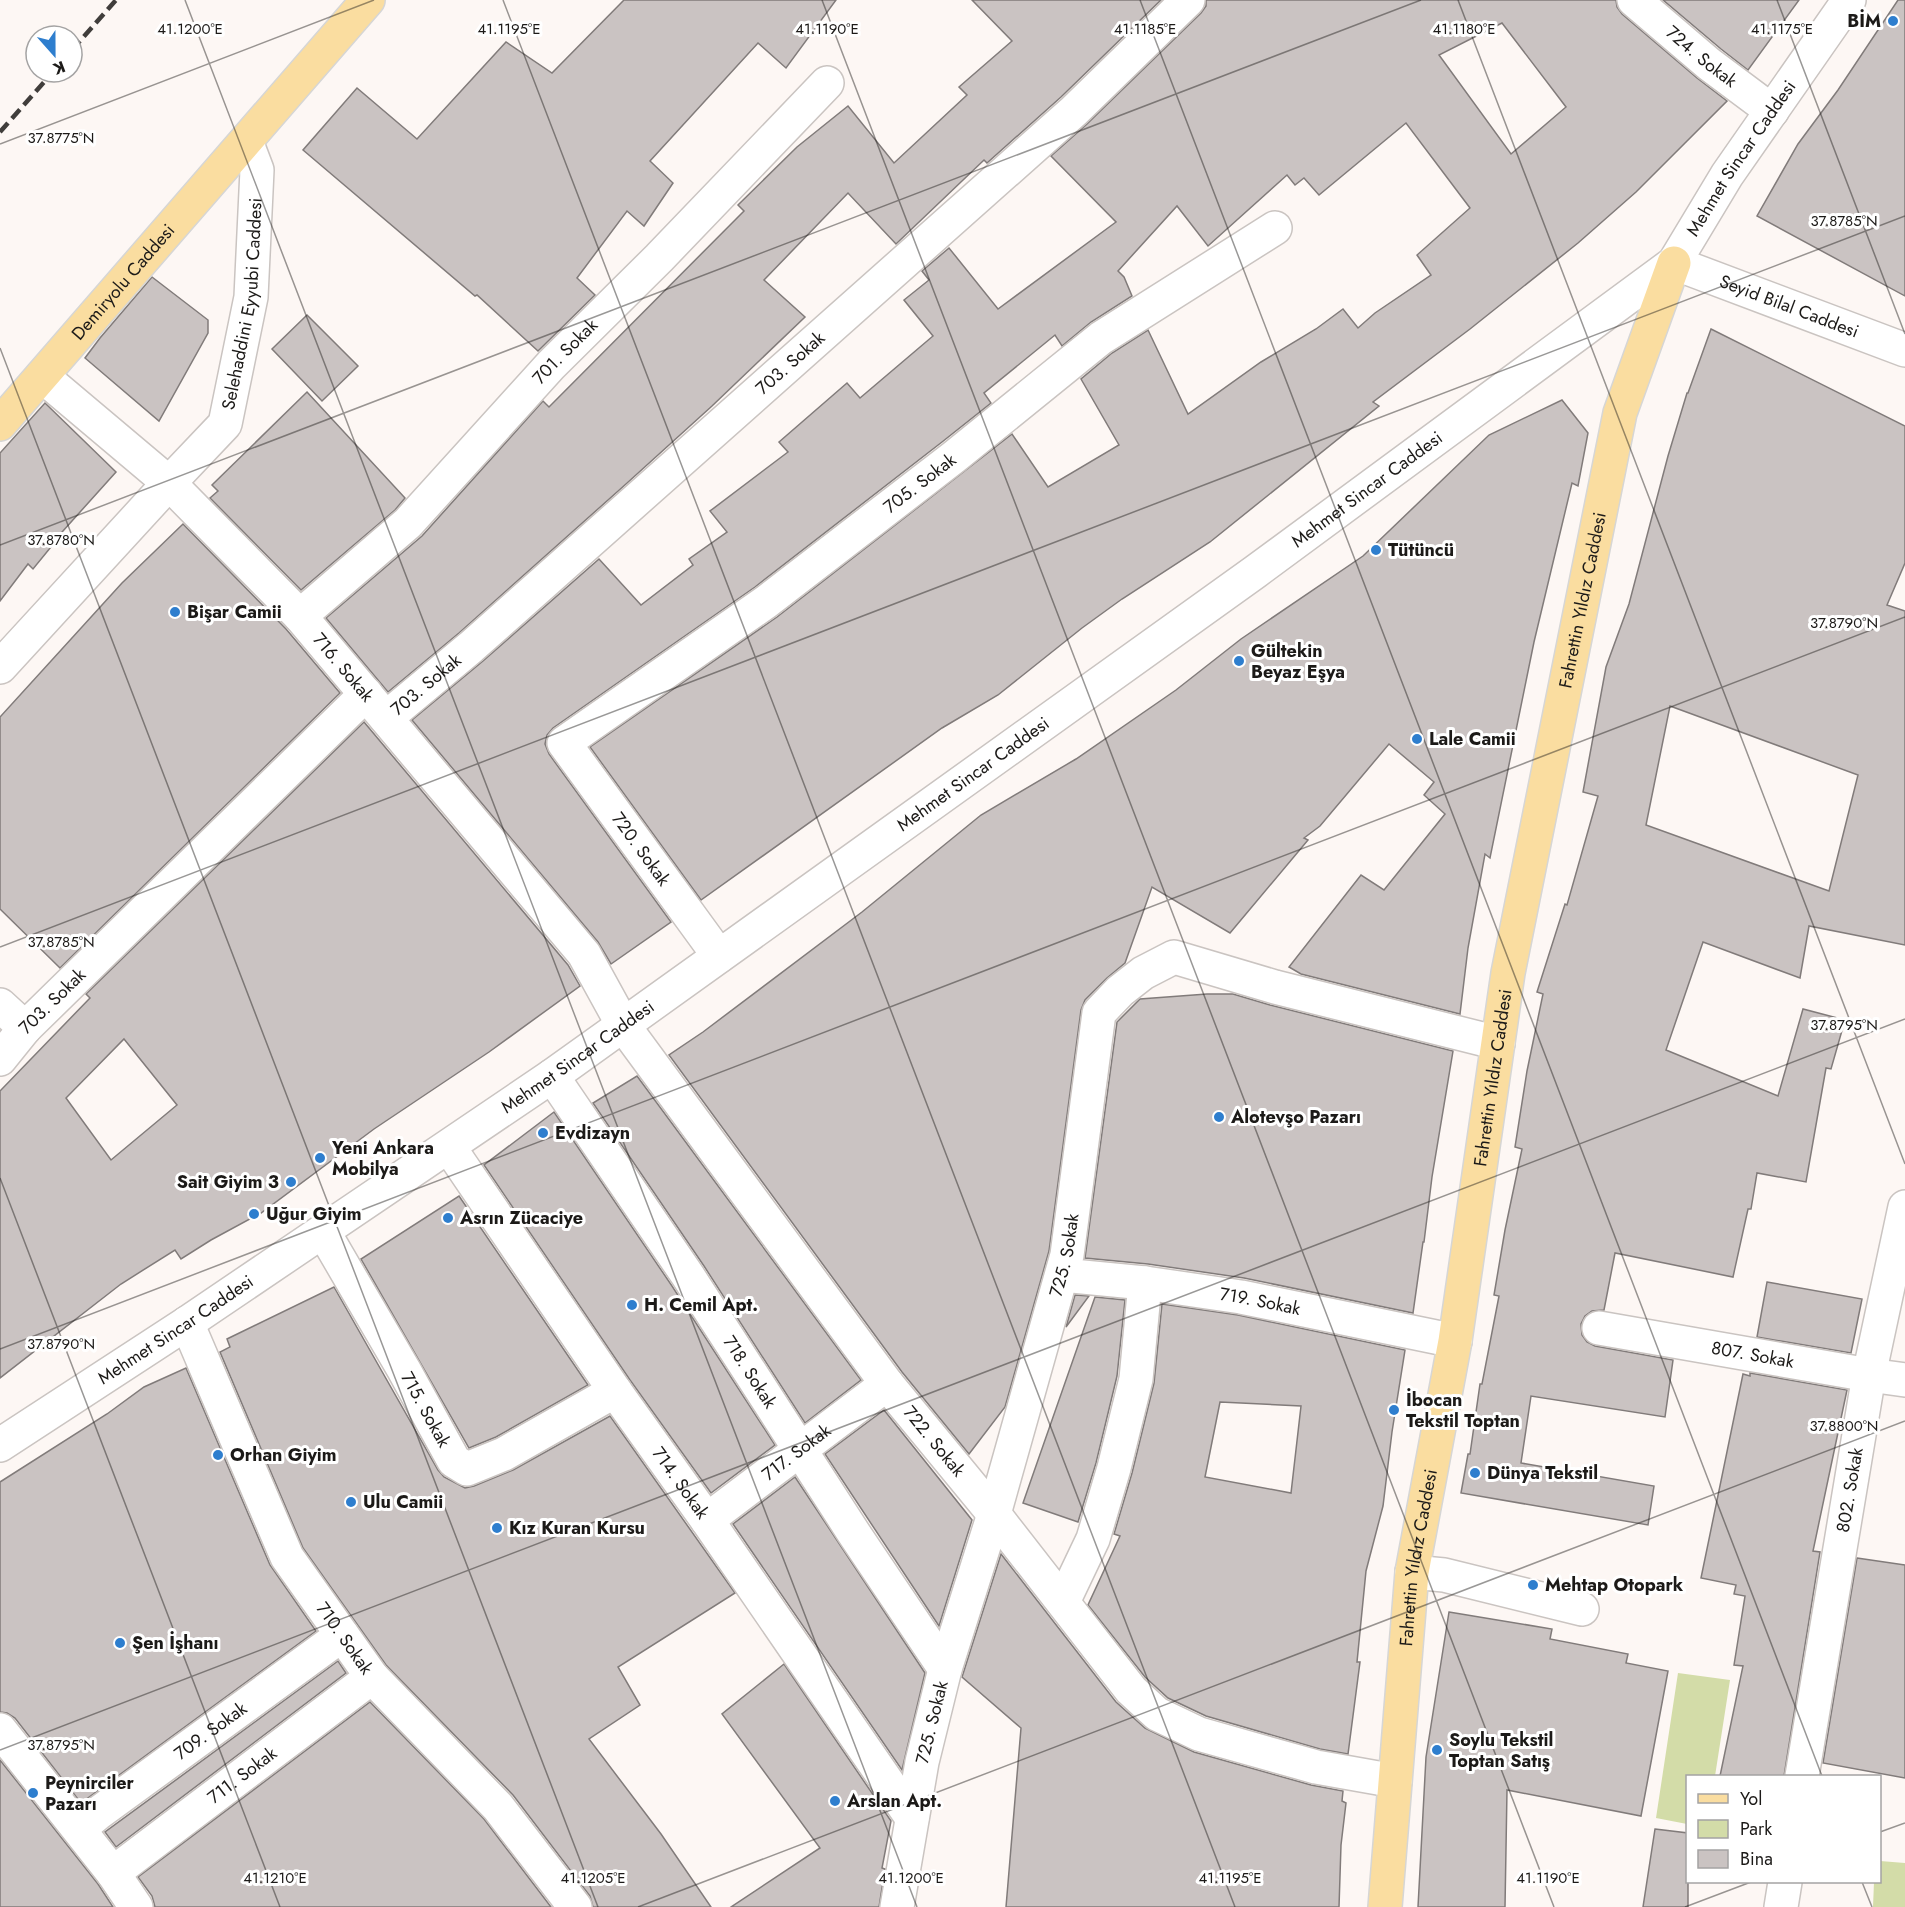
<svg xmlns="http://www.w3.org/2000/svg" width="1905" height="1907" font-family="Jost,sans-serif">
  <rect width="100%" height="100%" fill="#fdf7f4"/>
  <!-- green -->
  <g fill="#d3dca8">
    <path d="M1678,1673L1730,1680L1715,1776H1688L1687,1824L1656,1818Z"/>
    <path d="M1880,1861L1905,1863V1907H1873L1874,1882H1880Z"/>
  </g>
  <!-- building -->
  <g fill="#cac3c2" stroke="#817b7a" stroke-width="1.5" fill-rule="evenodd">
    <path d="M624,0H836L786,68L758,43L650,161L673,183L644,226L627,211L577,278L595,295L538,351L477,295L475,296L303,150L357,88L417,139L506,42L552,73Z"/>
    <path d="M972,0H1161L1061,97L987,163L984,160L896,244L848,193L764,280L805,317L712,406L626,484L459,633L388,692L326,618L422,536L543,401L549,407L744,211L738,205L797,147L848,106L894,163L967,95L959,87L1012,41Z"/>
    <path d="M1206,0H1616L1617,7L1622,14L1697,78L1727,101L1636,192L1578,243L1470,329L1373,402L1379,406L1210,542L1122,599L1082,628L998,695L942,728L701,900L590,747L777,617L1012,434L1048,487L1119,445L1081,379L1112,353L1148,330L1188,414L1261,362L1316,329L1343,309L1358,328L1375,313L1431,275L1417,255L1470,208L1406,123L1319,195L1304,178L1295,185L1287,175L1208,246L1177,206L1118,271L1124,277L1132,296L1091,322L1062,346L1055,335L984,393L991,403L942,442L755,587L553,728L547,735L545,744L549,754L671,922L611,964L598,942L412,720L483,661L599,559L641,605L693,565L689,559L727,532L710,511L788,452L779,442L847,383L860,398L933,336L904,300L929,280L922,271L949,248L998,309L1116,222L1051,156L1087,124L1201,13L1206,6ZM1502,23L1566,107L1511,154L1439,55Z"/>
    <path d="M1663,0H1799L1748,70L1721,49Z"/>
    <path d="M1898,0H1905V296L1757,216L1798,144L1838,90Z"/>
    <path d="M152,277L208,320V333L159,421L85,358L100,338Z"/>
    <path d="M307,315L358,366L322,401L272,349Z"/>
    <path d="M1711,329L1905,426V563L1887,605L1905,611V945L1809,926L1800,978L1703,942L1666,1050L1778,1096L1803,1009L1845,1020L1831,1069L1826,1068L1806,1182L1757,1173L1751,1209H1748L1733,1277L1615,1253L1604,1310L1592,1311L1585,1316L1581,1324L1582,1335L1587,1342L1595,1346L1673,1360L1665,1417L1531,1396L1521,1463L1654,1486L1648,1525L1461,1493L1468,1454H1470L1480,1384H1482L1499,1296L1494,1295L1505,1230L1522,1149L1515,1147L1527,1071L1543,994L1537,992L1565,904L1567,905L1598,796L1583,792L1606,667L1629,604L1668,456L1687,393H1688ZM1670,706L1858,775L1829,891L1646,825Z"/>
    <path d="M307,392L405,498L395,510L301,590L210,498L218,491L212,485Z"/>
    <path d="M1562,400L1588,433L1578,486L1572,483L1534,642L1490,858L1485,854L1468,948L1460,1014L1301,974L1289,967L1361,875L1384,890L1445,814L1424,795L1434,782L1389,744L1320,826L1304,838L1308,840L1230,933L1152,887L1125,963L1107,978L1085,1000L1081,1010L1049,1251L1005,1407L969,1454L902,1372L669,1055L703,1032L862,912L981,815L1076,759L1176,690L1241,639L1363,556L1489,435Z"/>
    <path d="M45,403L116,472L54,541L55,542L33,569L28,564L0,601V453Z"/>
    <path d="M183,524L286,629L340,693L60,968L0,909V717L122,583Z"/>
    <path d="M364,722L568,965L580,986L489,1052L374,1129L261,1213L211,1240L181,1259L175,1250L121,1284L0,1378V1091L90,998L86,994ZM124,1039L177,1105L111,1160L66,1098Z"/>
    <path d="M1207,994H1233L1270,1005L1453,1051L1432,1177L1424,1242H1423L1413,1313L1244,1278L1148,1264L1085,1258L1117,1022L1140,999Z"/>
    <path d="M637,1076L861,1380L805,1423L704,1266L593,1103Z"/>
    <path d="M554,1112L672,1286L775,1445L711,1493L630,1380L484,1165Z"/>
    <path d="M459,1196L588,1385L496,1437L469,1448L361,1259Z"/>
    <path d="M1767,1282L1862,1299L1851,1353L1757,1337Z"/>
    <path d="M334,1287L438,1470L444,1477L465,1488L474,1486L513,1470L610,1416L735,1593L618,1667L640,1705L589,1739L661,1834L711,1907H593L590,1896L513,1795L386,1665L303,1548L220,1352L230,1347L227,1339Z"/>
    <path d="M1075,1295L1089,1296L1066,1327Z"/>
    <path d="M1095,1297L1125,1300L1117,1376L1096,1463L1078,1522L1023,1503Z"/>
    <path d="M1162,1304L1238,1315L1405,1350L1392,1432L1383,1506L1366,1571L1357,1662H1360L1348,1754L1320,1749L1206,1716L1168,1698L1145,1677L1088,1605L1120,1536L1114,1534L1132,1473L1154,1383ZM1220,1402L1301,1406L1291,1493L1205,1477Z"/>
    <path d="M186,1368L270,1565L316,1631L81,1803L15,1718L7,1713L0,1712V1482L107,1414L144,1387Z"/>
    <path d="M1750,1373L1847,1390L1813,1551L1820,1552L1784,1776H1720L1743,1666L1734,1665L1745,1596L1734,1594L1736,1585L1701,1578L1743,1374L1750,1376Z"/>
    <path d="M884,1410L972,1520L939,1626L825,1454Z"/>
    <path d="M795,1477L925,1673L902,1770L733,1524Z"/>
    <path d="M1001,1554L1116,1702L1145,1728L1194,1752L1311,1785L1343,1791L1342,1801L1346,1803L1341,1845L1339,1907H1006L1021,1728L962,1677Z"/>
    <path d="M1857,1558L1905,1565V1778L1823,1763Z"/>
    <path d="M1449,1612L1552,1629L1550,1639L1628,1654L1626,1663L1668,1671L1641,1816L1507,1790L1505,1907H1418L1426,1757Z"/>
    <path d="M338,1661L346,1673L116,1847L105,1832Z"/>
    <path d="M784,1664L891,1821L882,1868L885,1869L879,1907H731L820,1848L722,1714Z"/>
    <path d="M370,1702L484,1819L551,1907H155L152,1896L138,1877Z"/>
    <path d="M0,1760L98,1884L113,1907H0Z"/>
    <path d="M1655,1829L1688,1833V1907H1643Z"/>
  </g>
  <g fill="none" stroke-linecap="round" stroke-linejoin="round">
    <!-- minor casing -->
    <g stroke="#cac4c1" stroke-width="36">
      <g id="minor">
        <path id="s1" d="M1634,0L1709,64L1772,111"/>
        <path id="s2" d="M1674,263L1905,350"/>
        <path id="s3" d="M42,376L169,483L300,616L584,954L623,1025L887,1384L994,1514L1131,1690L1157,1714L1199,1734L1316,1767L1395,1781"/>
        <path id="s4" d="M300,616L408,523L551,365L659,258L827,83"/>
        <path id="s5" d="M0,667L169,483L225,424L251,297L257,170L246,141"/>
        <path id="s6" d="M386,718L471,647L1074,111L1188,0"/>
        <path id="s7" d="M719,956L564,743L766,602L954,457L1101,338L1275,228"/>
        <path d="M0,1005L25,1028"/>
        <path id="s8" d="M0,1059L25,1028L366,694"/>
        <path id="s9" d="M552,1076L688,1276L853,1532L945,1669"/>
        <path id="s10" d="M449,1147L615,1391L707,1520L912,1818"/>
        <path id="s11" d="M323,1231L404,1370L454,1461L467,1469L504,1454L615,1391"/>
        <path id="s12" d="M1062,1275L1145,1283L1241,1297L1455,1341"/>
        <path id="s13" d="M187,1323L287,1557L372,1677L498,1807L575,1907"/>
        <path id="s14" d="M1599,1328L1869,1375L1905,1380"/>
        <path id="s15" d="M0,1445L187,1323L552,1076L1255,572L1674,263L1727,175L1849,0"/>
        <path id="s16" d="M707,1520L887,1384"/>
        <path d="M1412,1572L1444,1575L1582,1609"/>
        <path d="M1063,1602L1093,1539L1114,1468L1136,1379L1145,1283"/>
        <path d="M0,1730L113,1873L136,1907"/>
        <path id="s17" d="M1802,1776L1869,1375L1905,1207"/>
        <path id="s18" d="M79,1829L97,1814L342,1635"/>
        <path id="s19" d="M113,1873L372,1677"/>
        <path id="s20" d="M897,1907L922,1762L945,1669L994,1514L1067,1255L1099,1013L1120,991L1143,973L1174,957L1275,987L1498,1043"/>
        <path d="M1781,1907L1785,1882"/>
      </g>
    </g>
    <!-- major casing -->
    <g stroke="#d6d6d5" stroke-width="36">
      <g id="major">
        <path id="s21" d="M0,424L368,0"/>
        <path id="s22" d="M1385,1907L1412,1572L1455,1341L1508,973L1620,413L1674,263"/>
      </g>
    </g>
    <!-- minor -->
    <use href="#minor" stroke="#fff" stroke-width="33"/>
    <!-- major -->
    <use href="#major" stroke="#fadda0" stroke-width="33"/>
    <!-- rail -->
    <g stroke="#403d3b" stroke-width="4.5" stroke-dasharray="12 6" stroke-linecap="butt">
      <path d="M72,50L116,0"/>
      <path d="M0,132L53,72"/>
    </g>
  </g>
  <!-- ticks -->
  <path fill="none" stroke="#1c1a18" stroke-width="1.5" stroke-opacity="0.45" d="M185,0L917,1907M503,0L1235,1907M822,0L1554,1907M1140,0L1822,1776M1458,0L1905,1164M1777,0L1905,334M0,144L374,0M0,348L598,1907M0,545L1421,0M0,947L1905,216M0,1178L280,1907M0,1349L1905,617M0,1750L1905,1019M1880,1832L1905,1823M1862,1882L1872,1907M638,1907L1905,1421M1685,1907L1751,1882"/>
  <!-- markers -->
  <g fill="#2e7ece" stroke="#fff" stroke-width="2">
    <circle cx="1893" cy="21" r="6"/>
    <circle cx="1376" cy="550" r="6"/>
    <circle cx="175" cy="612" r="6"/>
    <circle cx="1239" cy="661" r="6"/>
    <circle cx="1417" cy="739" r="6"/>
    <circle cx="1219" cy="1117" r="6"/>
    <circle cx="543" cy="1133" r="6"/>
    <circle cx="320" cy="1158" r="6"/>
    <circle cx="291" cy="1182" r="6"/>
    <circle cx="254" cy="1214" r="6"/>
    <circle cx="448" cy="1218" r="6"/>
    <circle cx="632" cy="1305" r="6"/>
    <circle cx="1394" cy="1410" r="6"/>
    <circle cx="218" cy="1455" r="6"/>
    <circle cx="1475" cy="1473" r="6"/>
    <circle cx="351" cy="1502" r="6"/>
    <circle cx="497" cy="1528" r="6"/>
    <circle cx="1533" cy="1585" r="6"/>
    <circle cx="120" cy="1643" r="6"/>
    <circle cx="1437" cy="1750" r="6"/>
    <circle cx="33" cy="1793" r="6"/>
    <circle cx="835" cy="1801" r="6"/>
  </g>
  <g text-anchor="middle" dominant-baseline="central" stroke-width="6" stroke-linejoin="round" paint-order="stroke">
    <!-- poi labels -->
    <g font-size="18" font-weight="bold" fill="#1c1a18" stroke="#fff" text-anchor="start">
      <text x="1881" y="21" text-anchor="end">BİM</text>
      <text x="1388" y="550">Tütüncü</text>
      <text x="187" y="612">Bişar Camii</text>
      <text x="1251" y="651">Gültekin<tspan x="1251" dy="21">Beyaz Eşya</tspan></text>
      <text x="1429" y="739">Lale Camii</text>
      <text x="1231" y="1117">Alotevşo Pazarı</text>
      <text x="555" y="1133">Evdizayn</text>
      <text x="332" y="1148">Yeni Ankara<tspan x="332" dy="21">Mobilya</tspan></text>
      <text x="279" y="1182" text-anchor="end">Sait Giyim 3</text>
      <text x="266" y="1214">Uğur Giyim</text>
      <text x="460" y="1218">Asrın Zücaciye</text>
      <text x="644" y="1305">H. Cemil Apt.</text>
      <text x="1406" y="1400">İbocan<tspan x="1406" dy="21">Tekstil Toptan</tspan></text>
      <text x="230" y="1455">Orhan Giyim</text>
      <text x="1487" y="1473">Dünya Tekstil</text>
      <text x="363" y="1502">Ulu Camii</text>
      <text x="509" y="1528">Kız Kuran Kursu</text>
      <text x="1545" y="1585">Mehtap Otopark</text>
      <text x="132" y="1643">Şen İşhanı</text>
      <text x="1449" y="1740">Soylu Tekstil<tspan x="1449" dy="21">Toptan Satış</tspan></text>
      <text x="45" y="1783">Peynirciler<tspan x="45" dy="21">Pazarı</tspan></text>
      <text x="847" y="1801">Arslan Apt.</text>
    </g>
    <!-- street labels -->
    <g font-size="18" fill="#1c1a18" stroke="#fff">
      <text stroke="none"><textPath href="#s1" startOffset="88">724. Sokak</textPath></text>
      <text stroke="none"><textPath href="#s15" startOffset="2174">Mehmet Sincar Caddesi</textPath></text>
      <text stroke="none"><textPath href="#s21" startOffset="188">Demiryolu Caddesi</textPath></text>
      <text stroke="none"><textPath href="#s5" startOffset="453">Selehaddini Eyyubi Caddesi</textPath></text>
      <text stroke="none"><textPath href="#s2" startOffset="123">Seyid Bilal Caddesi</textPath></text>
      <text stroke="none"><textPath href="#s4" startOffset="375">701. Sokak</textPath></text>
      <text stroke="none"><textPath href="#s6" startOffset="538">703. Sokak</textPath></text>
      <text stroke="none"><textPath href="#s7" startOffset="704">705. Sokak</textPath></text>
      <text stroke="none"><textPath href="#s15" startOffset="1668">Mehmet Sincar Caddesi</textPath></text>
      <text stroke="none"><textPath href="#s22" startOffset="1323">Fahrettin Yıldız Caddesi</textPath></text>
      <text stroke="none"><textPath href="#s3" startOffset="420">716. Sokak</textPath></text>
      <text stroke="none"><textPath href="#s6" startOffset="52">703. Sokak</textPath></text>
      <text stroke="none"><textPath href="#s15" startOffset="1182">Mehmet Sincar Caddesi</textPath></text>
      <text transform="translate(641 849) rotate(54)">720. Sokak</text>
      <text stroke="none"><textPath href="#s8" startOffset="78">703. Sokak</textPath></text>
      <text stroke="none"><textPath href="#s15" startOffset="696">Mehmet Sincar Caddesi</textPath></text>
      <text stroke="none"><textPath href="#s22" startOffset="837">Fahrettin Yıldız Caddesi</textPath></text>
      <text stroke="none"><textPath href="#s20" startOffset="674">725. Sokak</textPath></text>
      <text stroke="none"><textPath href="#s12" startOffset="200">719. Sokak</textPath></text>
      <text stroke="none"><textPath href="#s15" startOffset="210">Mehmet Sincar Caddesi</textPath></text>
      <text stroke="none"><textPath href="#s14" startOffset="156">807. Sokak</textPath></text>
      <text stroke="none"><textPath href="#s9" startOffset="356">718. Sokak</textPath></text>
      <text stroke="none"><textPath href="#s11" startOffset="206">715. Sokak</textPath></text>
      <text stroke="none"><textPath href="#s3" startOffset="1395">722. Sokak</textPath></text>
      <text stroke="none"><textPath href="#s16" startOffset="112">717. Sokak</textPath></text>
      <text stroke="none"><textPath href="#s10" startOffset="408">714. Sokak</textPath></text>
      <text stroke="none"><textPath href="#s17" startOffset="290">802. Sokak</textPath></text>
      <text stroke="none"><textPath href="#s22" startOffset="351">Fahrettin Yıldız Caddesi</textPath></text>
      <text stroke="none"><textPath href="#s13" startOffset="354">710. Sokak</textPath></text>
      <text stroke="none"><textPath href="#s20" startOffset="188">725. Sokak</textPath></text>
      <text stroke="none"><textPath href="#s18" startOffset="164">709. Sokak</textPath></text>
      <text stroke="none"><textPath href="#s19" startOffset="162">711. Sokak</textPath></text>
    </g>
  </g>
  <g font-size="15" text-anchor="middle" fill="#1c1a18" stroke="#fff" stroke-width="6" stroke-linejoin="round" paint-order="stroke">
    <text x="190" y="34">41.1200°E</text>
    <text x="509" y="34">41.1195°E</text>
    <text x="827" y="34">41.1190°E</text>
    <text x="1145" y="34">41.1185°E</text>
    <text x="1464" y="34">41.1180°E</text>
    <text x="1782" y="34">41.1175°E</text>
    <text x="61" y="143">37.8775°N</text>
    <text x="1844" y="226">37.8785°N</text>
    <text x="61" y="545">37.8780°N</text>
    <text x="1844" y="628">37.8790°N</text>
    <text x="61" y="947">37.8785°N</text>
    <text x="1844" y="1030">37.8795°N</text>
    <text x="61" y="1349">37.8790°N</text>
    <text x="1844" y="1431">37.8800°N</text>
    <text x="61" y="1750">37.8795°N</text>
    <text x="275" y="1883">41.1210°E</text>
    <text x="593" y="1883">41.1205°E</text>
    <text x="911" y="1883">41.1200°E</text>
    <text x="1230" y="1883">41.1195°E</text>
    <text x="1548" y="1883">41.1190°E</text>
  </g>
  <!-- legend -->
  <rect x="1686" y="1775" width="195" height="108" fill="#ffffff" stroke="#a4a3a3" stroke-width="1.5"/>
  <rect x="1698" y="1794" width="30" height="9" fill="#fadda0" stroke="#a4a3a3" stroke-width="1.5"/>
  <text x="1740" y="1805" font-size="18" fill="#1c1a18">Yol</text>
  <rect x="1698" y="1820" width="30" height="18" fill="#d3dca8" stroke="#a4a3a3" stroke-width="1.5"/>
  <text x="1740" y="1835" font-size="18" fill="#1c1a18">Park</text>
  <rect x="1698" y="1850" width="30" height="18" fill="#cac3c2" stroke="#a4a3a3" stroke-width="1.5"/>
  <text x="1740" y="1865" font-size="18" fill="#1c1a18">Bina</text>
  <!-- north arrow -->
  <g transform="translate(54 54) rotate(159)"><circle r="28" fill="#ffffff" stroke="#a4a3a3" stroke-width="1.5"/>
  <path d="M0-4.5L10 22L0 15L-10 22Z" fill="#2e7ece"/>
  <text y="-9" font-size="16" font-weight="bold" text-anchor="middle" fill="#1c1a18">K</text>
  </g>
</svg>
